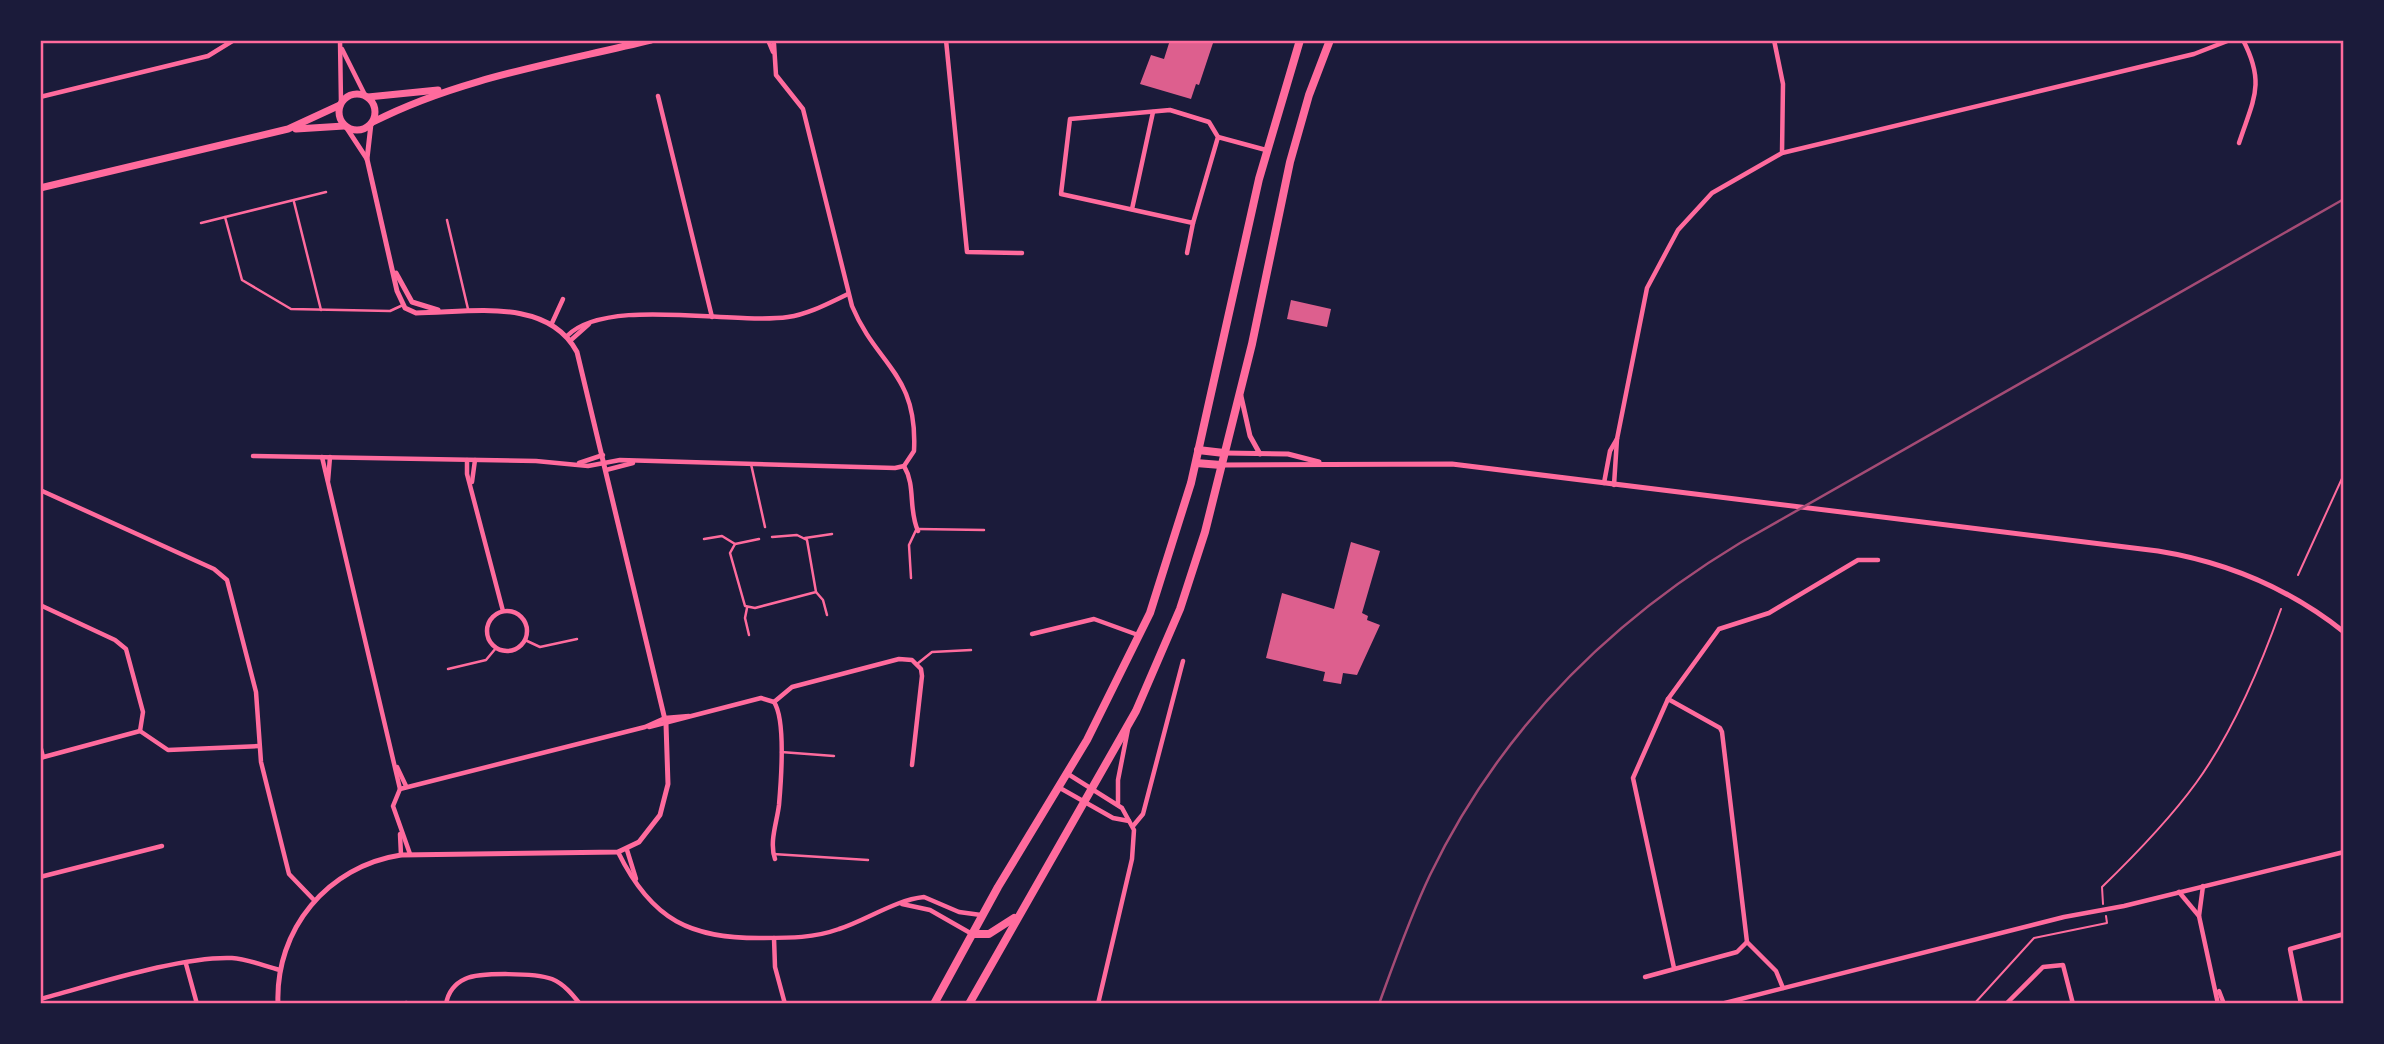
<svg xmlns="http://www.w3.org/2000/svg" width="2384" height="1044" font-family="'Varela Round',sans-serif">
  <rect width="100%" height="100%" fill="#1b1b3a"/>
  <!-- building -->
  <g fill="#dd5f8e">
    <path d="M1170,40H1214L1199,85L1196,84L1191,99L1140,84L1151,55L1164,59Z"/>
    <path d="M1291,300L1331,309L1327,327L1287,319Z"/>
    <path d="M1351,542L1380,551L1362,613L1368,616L1367,620L1380,625L1357,675L1343,673L1341,684L1323,681L1325,672L1266,658L1282,593L1334,609Z"/>
  </g>
  <g fill="none" stroke-linecap="round" stroke-linejoin="round">
    <!-- path -->
    <g stroke="#ff6b9d" stroke-width="2">
      <path d="M2298,575L2344,474"/>
      <path d="M2103,904L2102,887C2135,855 2169,820 2196,783C2231,735 2261,665 2281,609"/>
      <path d="M1974,1004L2034,938L2107,923L2106,916"/>
    </g>
    <!-- service -->
    <g stroke="#ff6b9d" stroke-width="2.5">
      <path d="M294,202L321,310"/>
      <path d="M225,217L242,280L291,309L390,311L403,305"/>
      <path d="M447,220L468,309"/>
      <path d="M201,223L326,192"/>
      <path d="M751,464L765,527"/>
      <path d="M918,529L984,530"/>
      <path d="M805,538L832,534"/>
      <path d="M704,539L722,536L735,544"/>
      <path d="M759,539L735,544L730,553L745,606L755,608L816,592L807,540L797,535L772,537"/>
      <path d="M911,578L909,545L917,528"/>
      <path d="M816,592L823,600L827,615"/>
      <path d="M747,608L745,618L749,635"/>
      <path d="M525,640L540,647L577,639"/>
      <path d="M917,664L932,652L971,650"/>
      <path d="M448,669L486,660L496,648"/>
      <path d="M781,752L834,756"/>
      <path d="M773,854L868,860"/>
    </g>
    <!-- minor -->
    <g stroke="#ff6b9d" stroke-width="4.5">
      <path d="M340,40L341,103"/>
      <path d="M768,40L773,52"/>
      <path d="M946,40L967,252L1022,253"/>
      <path d="M1774,40L1783,84L1782,153"/>
      <path d="M774,44L776,75L803,109L852,306C877,366 918,373 914,451L904,466C916,486 908,509 918,531"/>
      <path d="M342,49L365,95"/>
      <path d="M658,96L712,317"/>
      <path d="M40,97L208,56L234,40"/>
      <path d="M1218,137L1193,223L1061,194L1070,119L1170,110L1209,122L1218,137L1266,150"/>
      <path d="M2239,143C2253,100 2266,84 2243,40"/>
      <path d="M1132,209L1153,112"/>
      <path d="M1187,253L1193,223"/>
      <path d="M552,323L563,299"/>
      <path d="M567,336C606,296 733,325 788,317C809,314 829,303 848,294"/>
      <path d="M571,340L589,324"/>
      <path d="M253,456L536,461L588,466L620,460L895,468L904,466"/>
      <path d="M322,457L400,789"/>
      <path d="M467,460V474L503,611"/>
      <path d="M579,463L603,455"/>
      <path d="M606,470L633,463"/>
      <path d="M328,481L330,457"/>
      <path d="M472,482L475,460"/>
      <path d="M1604,483L1610,451L1617,439"/>
      <path d="M1614,485L1617,439L1647,288L1678,230L1712,193L1782,153L2194,54L2230,40"/>
      <path d="M40,490L214,569L227,580L256,692L261,762L289,874L314,900"/>
      <path d="M40,605L115,640L126,649L143,712L140,731"/>
      <circle cx="507" cy="631" r="20"/>
      <path d="M1032,634L1094,619L1138,635"/>
      <path d="M1668,699L1720,728L1722,732L1747,942L1776,971L1783,988"/>
      <path d="M774,702L792,687L899,659L912,660L921,669L922,676L912,765"/>
      <path d="M774,702C786,720 781,782 779,805C777,822 769,842 775,859"/>
      <path d="M649,727L761,698L774,702"/>
      <path d="M40,745L43,757"/>
      <path d="M40,758L140,731L168,750L259,746"/>
      <path d="M397,767L406,786"/>
      <path d="M1068,774L1122,808L1134,830L1132,859L1098,1004"/>
      <path d="M1060,788L1113,818L1129,821"/>
      <path d="M1118,803V780L1128,729"/>
      <path d="M1133,826L1143,814L1183,661"/>
      <path d="M400,834L401,855"/>
      <path d="M627,850L636,879"/>
      <path d="M618,852C652,921 691,939 764,938C790,938 814,938 839,929C867,920 895,900 924,897L959,912L981,915"/>
      <path d="M410,854L393,806L400,789L645,727L665,718L689,716"/>
      <path d="M40,877L162,846"/>
      <path d="M2203,886L2199,916L2218,1004"/>
      <path d="M2179,892L2199,916"/>
      <path d="M902,904L930,910L972,934"/>
      <path d="M774,938L775,967L785,1004"/>
      <path d="M186,964L197,1004"/>
      <path d="M1674,968L1633,778L1668,699L1719,629L1769,613L1858,560H1878"/>
      <path d="M1645,977L1737,952L1747,942"/>
      <path d="M2219,991L2224,1004"/>
      <path d="M40,999C93,985 180,956 232,958C248,959 264,966 280,970"/>
      <path d="M406,1003L410,1004"/>
      <path d="M446,1004C448,993 454,984 465,979C480,972 536,973 552,979C564,984 572,994 580,1004"/>
      <path d="M1721,1004L2064,917L2124,906L2344,852"/>
      <path d="M2006,1004L2043,967L2063,965L2073,1004"/>
      <path d="M2301,1004L2290,949L2344,934"/>
    </g>
    <!-- tertiary -->
    <g stroke="#ff6b9d" stroke-width="5">
      <path d="M367,159L371,124"/>
      <path d="M396,273L412,302L438,310"/>
      <path d="M1241,396L1250,436L1260,454"/>
      <path d="M1225,453L1288,454L1319,462"/>
      <path d="M1221,465L1452,464L2158,551C2226,562 2290,589 2344,632"/>
      <path d="M278,1004C275,929 328,866 401,855L618,852L639,842L660,815L668,784L666,724L577,352C547,296 468,313 416,313L405,308L397,291L367,159L346,127"/>
    </g>
    <!-- primary -->
    <g stroke="#ff6b9d" stroke-width="7">
      <circle cx="357" cy="112" r="18"/>
      <path d="M368,97L438,90"/>
      <path d="M373,122C459,78 557,63 651,40"/>
      <path d="M296,129L344,126"/>
      <path d="M40,188L288,129L340,105"/>
    </g>
    <!-- trunk -->
    <g stroke="#ff6b9d" stroke-width="8">
      <path d="M1198,450L1224,453"/>
      <path d="M1196,463L1221,465"/>
      <path d="M972,934H989L1014,918"/>
      <path d="M934,1004L998,887L1087,740L1150,613L1191,483L1259,179L1300,40"/>
      <path d="M969,1004L1136,711L1180,609L1205,532L1252,344L1290,162L1309,95L1330,40"/>
    </g>
    <!-- rail -->
    <path stroke="#a44b75" stroke-width="2.5" d="M1379,1004C1395,960 1410,917 1430,875C1498,734 1606,624 1740,543L2344,199"/>
  </g>
  <!-- border -->
  <rect width="2384" height="1044" fill="none" stroke="#1b1b3a" stroke-width="84"/>
  <rect x="42" y="42" width="2300" height="960" fill="none" stroke="#ff6b9d" stroke-width="2.5"/>
</svg>
